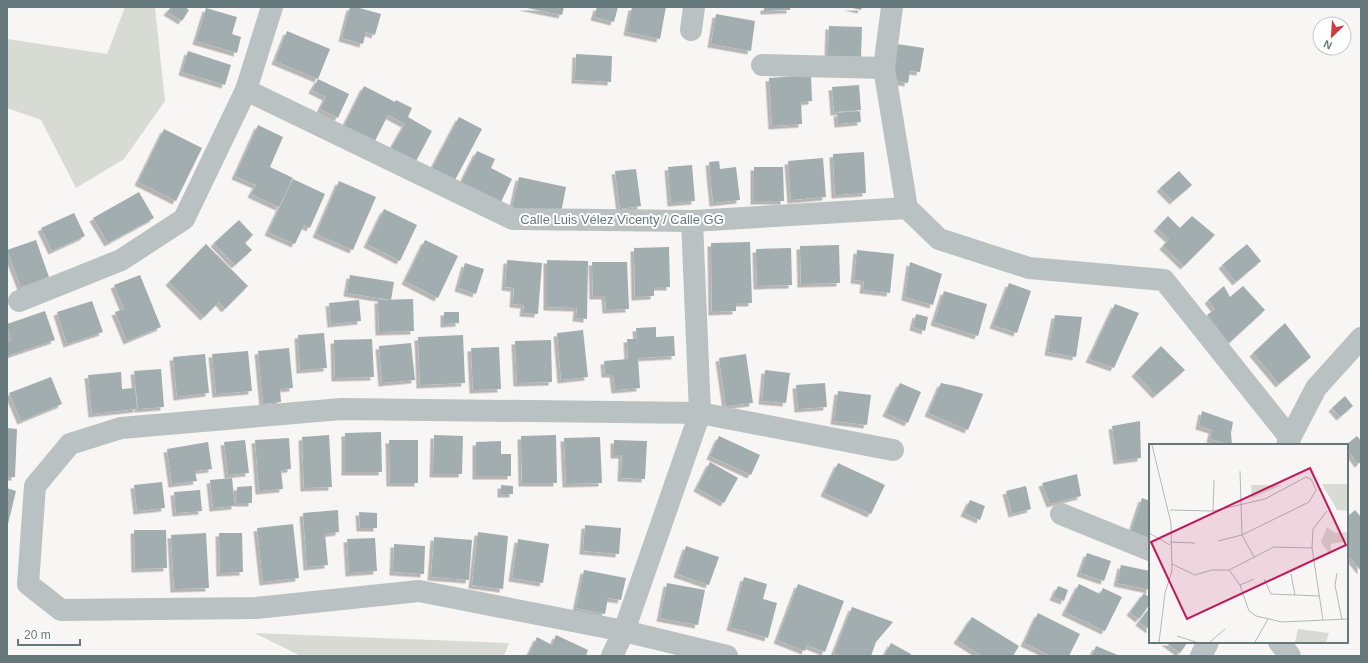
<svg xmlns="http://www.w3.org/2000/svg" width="1368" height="663" font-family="Helvetica,sans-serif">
  <defs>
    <filter id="shadow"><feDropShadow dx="-3.5" dy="3.5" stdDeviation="0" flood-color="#0004"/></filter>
  </defs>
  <rect width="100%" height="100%" fill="#f7f6f4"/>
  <!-- green -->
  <g fill="#d8dbd4">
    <path d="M125,7H153L155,8L165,101L124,159L76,188L41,120L7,108V39L107,54Z"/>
    <path d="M254,633L509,643L504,656H301Z"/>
  </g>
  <!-- building -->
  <g fill="#a2adaf" filter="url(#shadow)">
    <path d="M171,7H185L189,10L182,21L167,12Z"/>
    <path d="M350,7H356L381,14L375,35L366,32L363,44L342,38Z"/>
    <path d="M522,7H564L562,15Z"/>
    <path d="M597,7H618L614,22L594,17Z"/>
    <path d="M632,7H666L660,39L627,32Z"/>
    <path d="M764,7H790V10L764,11Z"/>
    <path d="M848,7H862L861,10Z"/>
    <path d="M206,8L237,17L232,34L241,37L237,53L196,41Z"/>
    <path d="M716,14L755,21L751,51L711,44Z"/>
    <path d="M829,26L862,27L861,57L828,56Z"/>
    <path d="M287,31L330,49L318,79L275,61Z"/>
    <path d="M897,44L924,48L920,72L910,71L908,83L891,80Z"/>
    <path d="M188,51L231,65L225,85L182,72Z"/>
    <path d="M576,54L612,56L611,82L575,80Z"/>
    <path d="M811,75L812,101L801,102L802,124L772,126L769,78Z"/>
    <path d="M318,79L349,94L338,118L320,109L326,97L312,90Z"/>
    <path d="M859,85L861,110L834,112L832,87Z"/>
    <path d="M364,86L395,102L396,100L412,108L408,117L432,131L415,163L390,150L405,124L388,115L375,141L344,126Z"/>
    <path d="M860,111L861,122L838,124L837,113Z"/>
    <path d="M459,117L482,129L454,182L431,170Z"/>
    <path d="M258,125L283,137L270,167L293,178L279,207L251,194L256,185L235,176Z"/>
    <path d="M164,129L202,148L176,201L138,182Z"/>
    <path d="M477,151L495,159L491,168L512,179L500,204L460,185Z"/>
    <path d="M864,152L866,193L835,195L833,154Z"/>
    <path d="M823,158L826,197L791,200L788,161Z"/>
    <path d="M719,161L720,169L736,167L740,200L713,203L709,162Z"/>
    <path d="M692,165L695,201L671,203L668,167Z"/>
    <path d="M754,167H783L784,201H754Z"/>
    <path d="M636,169L641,206L620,209L615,171Z"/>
    <path d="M1179,171L1192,185L1173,201L1160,188Z"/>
    <path d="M519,177L566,187L560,218L512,208Z"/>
    <path d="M293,179L325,194L310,228L304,225L295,244L268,232Z"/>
    <path d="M339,181L376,197L353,250L316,234Z"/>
    <path d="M139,192L154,218L108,243L93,218Z"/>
    <path d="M384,209L417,225L400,261L367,244Z"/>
    <path d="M74,213L85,236L52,251L41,228Z"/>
    <path d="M1168,216L1180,228L1192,216L1215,235L1184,266L1163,246L1169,239L1157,228Z"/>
    <path d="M239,220L253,235L245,243L252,250L235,265L214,243Z"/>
    <path d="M36,240L49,277L21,287L7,250Z"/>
    <path d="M425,240L458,256L438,298L405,281Z"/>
    <path d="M750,242L752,303H736V311L712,312L711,243Z"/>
    <path d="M206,244L248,286L225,309L219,302L204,317L169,282Z"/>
    <path d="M1247,244L1261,261L1236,282L1222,265Z"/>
    <path d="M839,245L840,283L801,284L800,246Z"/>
    <path d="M669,247L670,287H654V296L635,297L634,248Z"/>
    <path d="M791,248L792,285L757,286L756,249Z"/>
    <path d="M857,250L894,254L890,293L863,290L864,281L854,280Z"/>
    <path d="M507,260L542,263L538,314L523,313L524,305L513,304L514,288L505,287Z"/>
    <path d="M547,260L588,261L587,319L576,318L577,308L547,307Z"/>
    <path d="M592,262H627L629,309L606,310L605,296H593Z"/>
    <path d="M910,262L942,274L933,305L905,297Z"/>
    <path d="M465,263L484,269L476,294L458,288Z"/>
    <path d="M140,275L161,327L127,341L115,312L124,309L114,285Z"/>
    <path d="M350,275L394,282L391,300L347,293Z"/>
    <path d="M1009,283L1031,291L1017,333L993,325Z"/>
    <path d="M1224,286L1230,297L1243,286L1265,310L1229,343L1207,315L1215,309L1208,300Z"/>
    <path d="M944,291L987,304L978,336L934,322Z"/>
    <path d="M413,299L414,331L379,332L378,300Z"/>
    <path d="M359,300L361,321L331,324L329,303Z"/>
    <path d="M92,301L103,332L67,344L57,312Z"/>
    <path d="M1115,304L1139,313L1114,368L1089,359Z"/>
    <path d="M45,311L55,340L7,356V342L11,341L7,324Z"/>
    <path d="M444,312H459V323L444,324Z"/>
    <path d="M916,314L928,317L925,331L913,327Z"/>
    <path d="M1055,315L1082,317L1076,357L1048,352Z"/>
    <path d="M1285,323L1311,357L1279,384L1253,353Z"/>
    <path d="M656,327V337L674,336L675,356L638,358L640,388L615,390L613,374H605L604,361L628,359L627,339H637L636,328Z"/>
    <path d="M583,330L588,377L561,380L557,333Z"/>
    <path d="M324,333L327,368L300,370L298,335Z"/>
    <path d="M463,335L465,383L420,385L418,337Z"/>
    <path d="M372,339L374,377L335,378L334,340Z"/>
    <path d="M551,340L552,382L517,383L515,341Z"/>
    <path d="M411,343L415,380L382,383L379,346Z"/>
    <path d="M1161,346L1185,370L1156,395L1135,373Z"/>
    <path d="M499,347L501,389L473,390L471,348Z"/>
    <path d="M289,348L293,388L280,389L281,402L263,404L258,351Z"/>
    <path d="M248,351L252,391L216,394L212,354Z"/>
    <path d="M205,354L209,393L177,397L173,357Z"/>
    <path d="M746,354L753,403L726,406L719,358Z"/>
    <path d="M161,369L164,407L138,409L134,371Z"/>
    <path d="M765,370L790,373L786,403L762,401Z"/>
    <path d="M121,372L122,389L135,388L137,409L92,414L88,375Z"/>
    <path d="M51,377L62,404L21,421L9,393Z"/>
    <path d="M825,383L827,407L798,409L796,385Z"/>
    <path d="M900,383L921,392L908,423L886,413Z"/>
    <path d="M941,383L960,387L983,394L968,430L928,413Z"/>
    <path d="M838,391L871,395L867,425L834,421Z"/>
    <path d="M1345,396L1353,406L1340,417L1332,408Z"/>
    <path d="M1202,411L1233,422L1231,433L1232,445L1210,439L1212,430L1199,426Z"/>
    <path d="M1140,421L1141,458L1117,461L1112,426Z"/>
    <path d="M7,428L17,429L15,477H7Z"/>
    <path d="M381,432L382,472H345V433Z"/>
    <path d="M329,435L332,487L304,488L302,437Z"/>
    <path d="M434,435L463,436L462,474H433Z"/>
    <path d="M556,435L557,483H522L521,436Z"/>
    <path d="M719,436L760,455L751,475L710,456Z"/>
    <path d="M1357,436L1361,441V462L1358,464L1347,449V444Z"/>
    <path d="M600,437L602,483L566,484L564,438Z"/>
    <path d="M289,438L291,469L281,470L283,489L259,491L255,440Z"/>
    <path d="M245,440L249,473L228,475L224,442Z"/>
    <path d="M389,440H418V483H390Z"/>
    <path d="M614,440L647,441L645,479L621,478L622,455H614Z"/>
    <path d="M501,441V454H511V476H476V442Z"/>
    <path d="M208,442L212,469L195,471L197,481L172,484L167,449Z"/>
    <path d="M710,462L738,478L724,503L697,488Z"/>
    <path d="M838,463L885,485L871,514L824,493Z"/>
    <path d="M1077,474L1081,496L1050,504L1042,483Z"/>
    <path d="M232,478L235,506L213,508L210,480Z"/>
    <path d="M162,482L165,508L137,511L134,485Z"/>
    <path d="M501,485L513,486V494H501Z"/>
    <path d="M252,486V503H237V487Z"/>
    <path d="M1026,486L1031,509L1012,514L1006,491Z"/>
    <path d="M7,488L16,491L8,524H7Z"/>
    <path d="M200,490L202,511L176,513L174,492Z"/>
    <path d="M1142,498L1150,501V542L1130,534Z"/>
    <path d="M970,500L985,506L980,520L964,513Z"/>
    <path d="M338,510L339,532L325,534L328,565L307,567L303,513Z"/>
    <path d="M1355,510L1361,517V571L1347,554V517Z"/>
    <path d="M359,512L377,513V528H360Z"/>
    <path d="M293,524L299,578L263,582L257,528Z"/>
    <path d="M585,525L621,528L619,554L583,551Z"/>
    <path d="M134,530H166L167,568L135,569Z"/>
    <path d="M478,532L508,536L503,589L472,585Z"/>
    <path d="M206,533L209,588L174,589L171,535Z"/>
    <path d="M219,533H242L243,572L220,573Z"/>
    <path d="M434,537L472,540L469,580L431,577Z"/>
    <path d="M375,538L377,571L349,573L347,539Z"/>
    <path d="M518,539L549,544L543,583L512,578Z"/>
    <path d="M394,544L425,546L424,574L393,572Z"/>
    <path d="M686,546L719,557L709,585L677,574Z"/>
    <path d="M1087,553L1111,561L1104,581L1080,573Z"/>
    <path d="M1121,565L1150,571V590L1117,583Z"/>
    <path d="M584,570L626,578L621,600L608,598L605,614L576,608Z"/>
    <path d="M744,577L767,584L763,599L777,603L768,638L730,627Z"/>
    <path d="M667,583L705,590L698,625L660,618Z"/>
    <path d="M798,584L844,601L825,652L807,645L805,651L777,640Z"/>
    <path d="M1079,584L1100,594L1103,588L1122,597L1105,631L1065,612Z"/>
    <path d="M1058,586L1068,590L1064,601L1053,597Z"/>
    <path d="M1144,593L1150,598V604L1139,619L1130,612Z"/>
    <path d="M852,607L893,622L876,642L871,656H843L834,653Z"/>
    <path d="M1150,607V630L1139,622Z"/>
    <path d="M1038,613L1080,634L1069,656H1051L1024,643Z"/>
    <path d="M972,617L1019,646L1013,656H982L957,640Z"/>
    <path d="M556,635L588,650L586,656H528L537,637L552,645Z"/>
    <path d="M1165,642H1188L1180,653Z"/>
    <path d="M891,643L911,654L910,656H884Z"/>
    <path d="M1096,646L1120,656H1092Z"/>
  </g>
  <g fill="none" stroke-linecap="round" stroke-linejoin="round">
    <!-- minor -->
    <g stroke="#bac1c2" stroke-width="22">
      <path d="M892,7L884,68L907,208L939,239L1029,268L1164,280L1290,438"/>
      <path d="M691,30L694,7"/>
      <path d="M762,65L884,68"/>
      <path d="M246,90L513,219L692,221L907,208"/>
      <path d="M19,301L121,260L184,219L246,90L272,7"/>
      <path d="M1287,445L1290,438L1316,388L1361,338"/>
      <path d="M1061,514L1150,550"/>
      <path d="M1279,642L1290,656"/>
      <path d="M612,656L624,631L700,413L692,221"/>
      <path d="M727,656L624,631L419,591L256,608L61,610L28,584L35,486L70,444L121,428L341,409L700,413L893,450"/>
      <path d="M1201,656L1208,642"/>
    </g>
  </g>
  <g text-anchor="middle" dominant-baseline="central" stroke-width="4" stroke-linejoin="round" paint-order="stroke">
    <!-- street labels -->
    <g font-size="13" fill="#65797c" stroke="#fff">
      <text x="622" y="219">Calle Luis Vélez Vicenty / Calle GG</text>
    </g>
  </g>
  <!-- overview -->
  <g transform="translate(1149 444)">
    <rect width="199" height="199" fill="#f7f6f4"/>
    <path d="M173,40H199V67L188,66ZM102,41H133L103,54ZM178,83L186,89L199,88V97L182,100V109L179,108L172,98ZM149,185L180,189L177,198H146Z" fill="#d8dbd4"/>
    <path fill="none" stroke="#b0b9b9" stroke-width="1" d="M3,1L22,79L23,127L16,149L10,198M91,27L93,91L105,113M21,66L64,67L116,55L157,33L162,35L167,46L160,58L93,91L69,97M64,67L65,36M0,89L21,101M21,98L46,99M23,120L46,131L63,126H80L91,141L100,167L107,172L133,178L199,175M80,126L125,103L163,104M188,129L186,141L193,176M142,130L146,151M115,135L122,150L170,152M91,141L105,135M174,176L163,104L164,85L178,67M28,192L47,198M61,198L76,185M106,198L119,175M199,198V175"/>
    <path fill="#c2185b" fill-opacity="0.15" stroke="#c2185b" stroke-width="2" d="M161,24L197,101L38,175L2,98Z"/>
    <rect width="199" height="199" fill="none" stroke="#65797c" stroke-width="2"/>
  </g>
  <!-- border -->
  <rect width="1368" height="663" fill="none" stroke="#65797c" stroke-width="16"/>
  <!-- north arrow -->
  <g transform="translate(1332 36) rotate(205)"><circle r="19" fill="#ffffff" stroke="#c1c9cb"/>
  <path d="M0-3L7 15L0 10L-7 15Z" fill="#d13a3f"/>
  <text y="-6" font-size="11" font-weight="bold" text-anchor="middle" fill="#65797c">N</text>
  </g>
  <!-- scale -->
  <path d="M18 639v6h62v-6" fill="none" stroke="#65797c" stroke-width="2"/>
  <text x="24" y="639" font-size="12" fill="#65797c" stroke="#ffffff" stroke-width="3" paint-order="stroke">20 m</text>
</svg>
